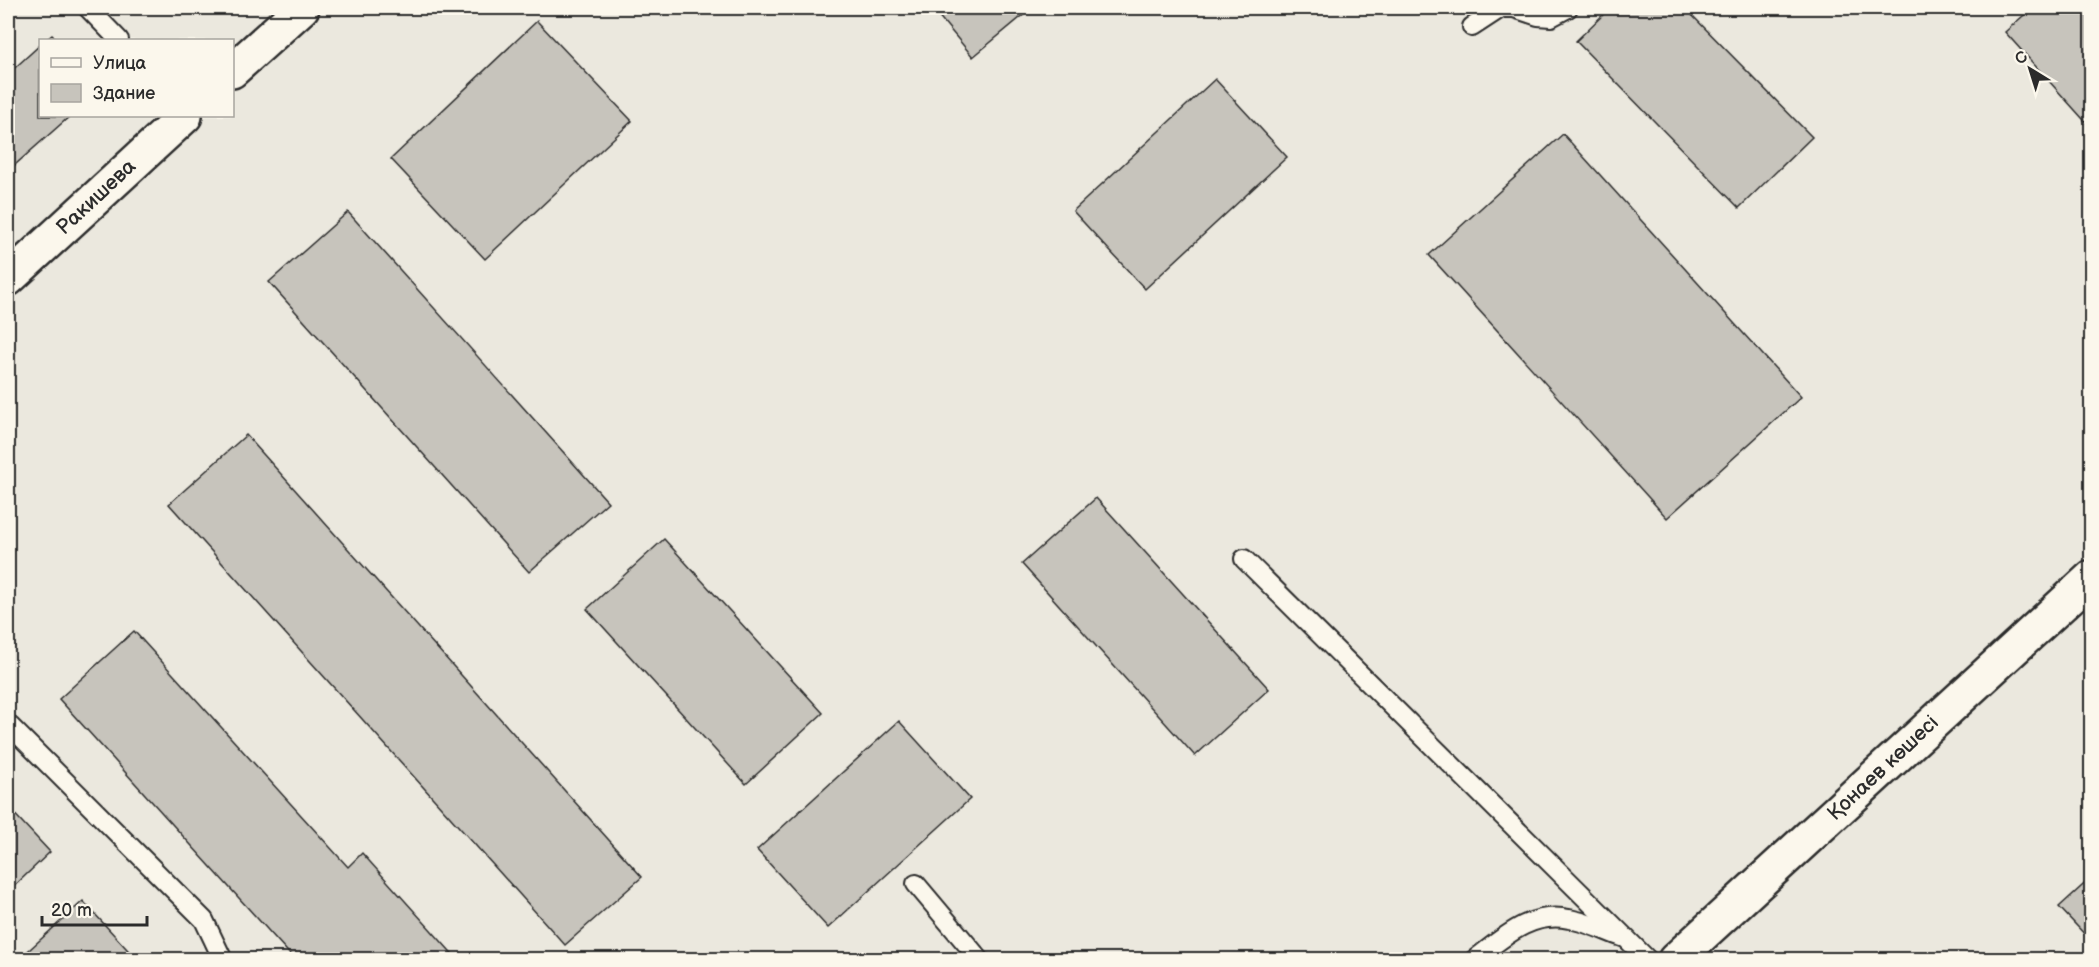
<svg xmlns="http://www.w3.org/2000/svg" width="2099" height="967" font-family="'Balsamiq Sans',sans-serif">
  <rect width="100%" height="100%" fill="#fbf7ec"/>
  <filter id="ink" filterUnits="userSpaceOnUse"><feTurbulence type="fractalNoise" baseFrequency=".0167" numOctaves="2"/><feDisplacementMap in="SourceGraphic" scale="12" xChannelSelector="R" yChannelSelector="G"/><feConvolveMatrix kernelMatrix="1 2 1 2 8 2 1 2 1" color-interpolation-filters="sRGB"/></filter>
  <g filter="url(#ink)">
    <!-- built -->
    <path fill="#ebe8de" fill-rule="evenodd" d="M8,8H2091V959H8ZM40,40H232V116H40Z"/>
    <!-- building -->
    <g fill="#c7c4bc" stroke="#2b2b2b" stroke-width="1.5">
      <path d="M932,8H1032L973,57Z"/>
      <path d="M1610,8H1685L1812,137L1739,208L1576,41Z"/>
      <path d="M2032,8H2092V129L2005,32Z"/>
      <path d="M537,21L632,121L485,259L391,159Z"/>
      <path d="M52,35L57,40H46Z"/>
      <path d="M40,45V116H70L8,171V74Z"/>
      <path d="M1215,79L1287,157L1145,289L1073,211Z"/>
      <path d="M1563,134L1801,397L1667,518L1429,255Z"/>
      <path d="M348,212L608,502L529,572L269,282Z"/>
      <path d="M246,435L642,877L565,945L169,504Z"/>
      <path d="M1096,498L1269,689L1195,756L1022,564Z"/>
      <path d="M664,539L823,713L746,784L587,609Z"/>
      <path d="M134,631L348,867L362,853L458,960H295L59,699Z"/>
      <path d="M899,721L970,799L828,928L757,850Z"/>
      <path d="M8,807L50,852L8,892Z"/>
      <path d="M2092,877V942L2059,907Z"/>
      <path d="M83,901L137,960H18Z"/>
    </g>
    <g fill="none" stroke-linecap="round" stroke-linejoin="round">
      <!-- service casing -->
      <g stroke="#2b2b2b" stroke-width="22">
        <g id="service">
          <path d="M88,8L119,40"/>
          <path d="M1472,27L1501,8H1514L1538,16L1551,17L1568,8"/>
          <path d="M1244,559L1648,960"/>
          <path d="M8,724L204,920L223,960"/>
          <path d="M916,884L980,960"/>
          <path d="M1474,960C1503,938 1530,911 1569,919C1587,922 1605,931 1622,937"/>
        </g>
      </g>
      <!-- tertiary casing -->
      <g stroke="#2b2b2b" stroke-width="38">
        <g id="tertiary">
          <path d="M232,71L302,8"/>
          <path d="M8,279L185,116"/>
          <path d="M1675,960L2092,577"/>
        </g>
      </g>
      <!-- service -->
      <use href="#service" stroke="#fbf7ec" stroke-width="18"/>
      <!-- tertiary -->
      <use href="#tertiary" stroke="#fbf7ec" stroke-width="33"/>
    </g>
  </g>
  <g text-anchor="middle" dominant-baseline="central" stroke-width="4.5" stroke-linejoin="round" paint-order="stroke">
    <!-- street labels -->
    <g font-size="21" fill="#2b2b2b" stroke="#fbf7ec">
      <text transform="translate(96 197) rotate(-43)">Ракишева</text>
      <text transform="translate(1883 768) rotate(-43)">Қонаев көшесі</text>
    </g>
  </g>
  <!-- margin -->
  <rect width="2099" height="967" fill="none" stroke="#fbf7ec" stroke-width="30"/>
  <rect x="15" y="15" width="2069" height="937" fill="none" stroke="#2b2b2b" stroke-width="2" filter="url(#ink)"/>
  <!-- legend -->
  <rect x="39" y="39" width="195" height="78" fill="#fbf7ec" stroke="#a8a59f" stroke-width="1.5"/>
  <rect x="51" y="58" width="30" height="9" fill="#fbf7ec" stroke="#a8a59f" stroke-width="1.5"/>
  <text x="93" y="69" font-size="18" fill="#2b2b2b">Улица</text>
  <rect x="51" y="84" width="30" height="18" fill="#c7c4bc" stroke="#a8a59f" stroke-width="1.5"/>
  <text x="93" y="99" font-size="18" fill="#2b2b2b">Здание</text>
  <!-- north arrow -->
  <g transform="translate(2030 69) rotate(322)" stroke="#fbf7ec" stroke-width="4.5" paint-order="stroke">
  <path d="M0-4.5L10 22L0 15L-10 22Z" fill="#2b2b2b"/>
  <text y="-9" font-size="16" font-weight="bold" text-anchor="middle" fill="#2b2b2b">С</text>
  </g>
  <!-- scale -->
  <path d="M42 916v9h105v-9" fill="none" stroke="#2b2b2b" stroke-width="3"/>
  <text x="51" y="916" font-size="18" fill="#2b2b2b" stroke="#fbf7ec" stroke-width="4.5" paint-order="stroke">20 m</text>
</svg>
